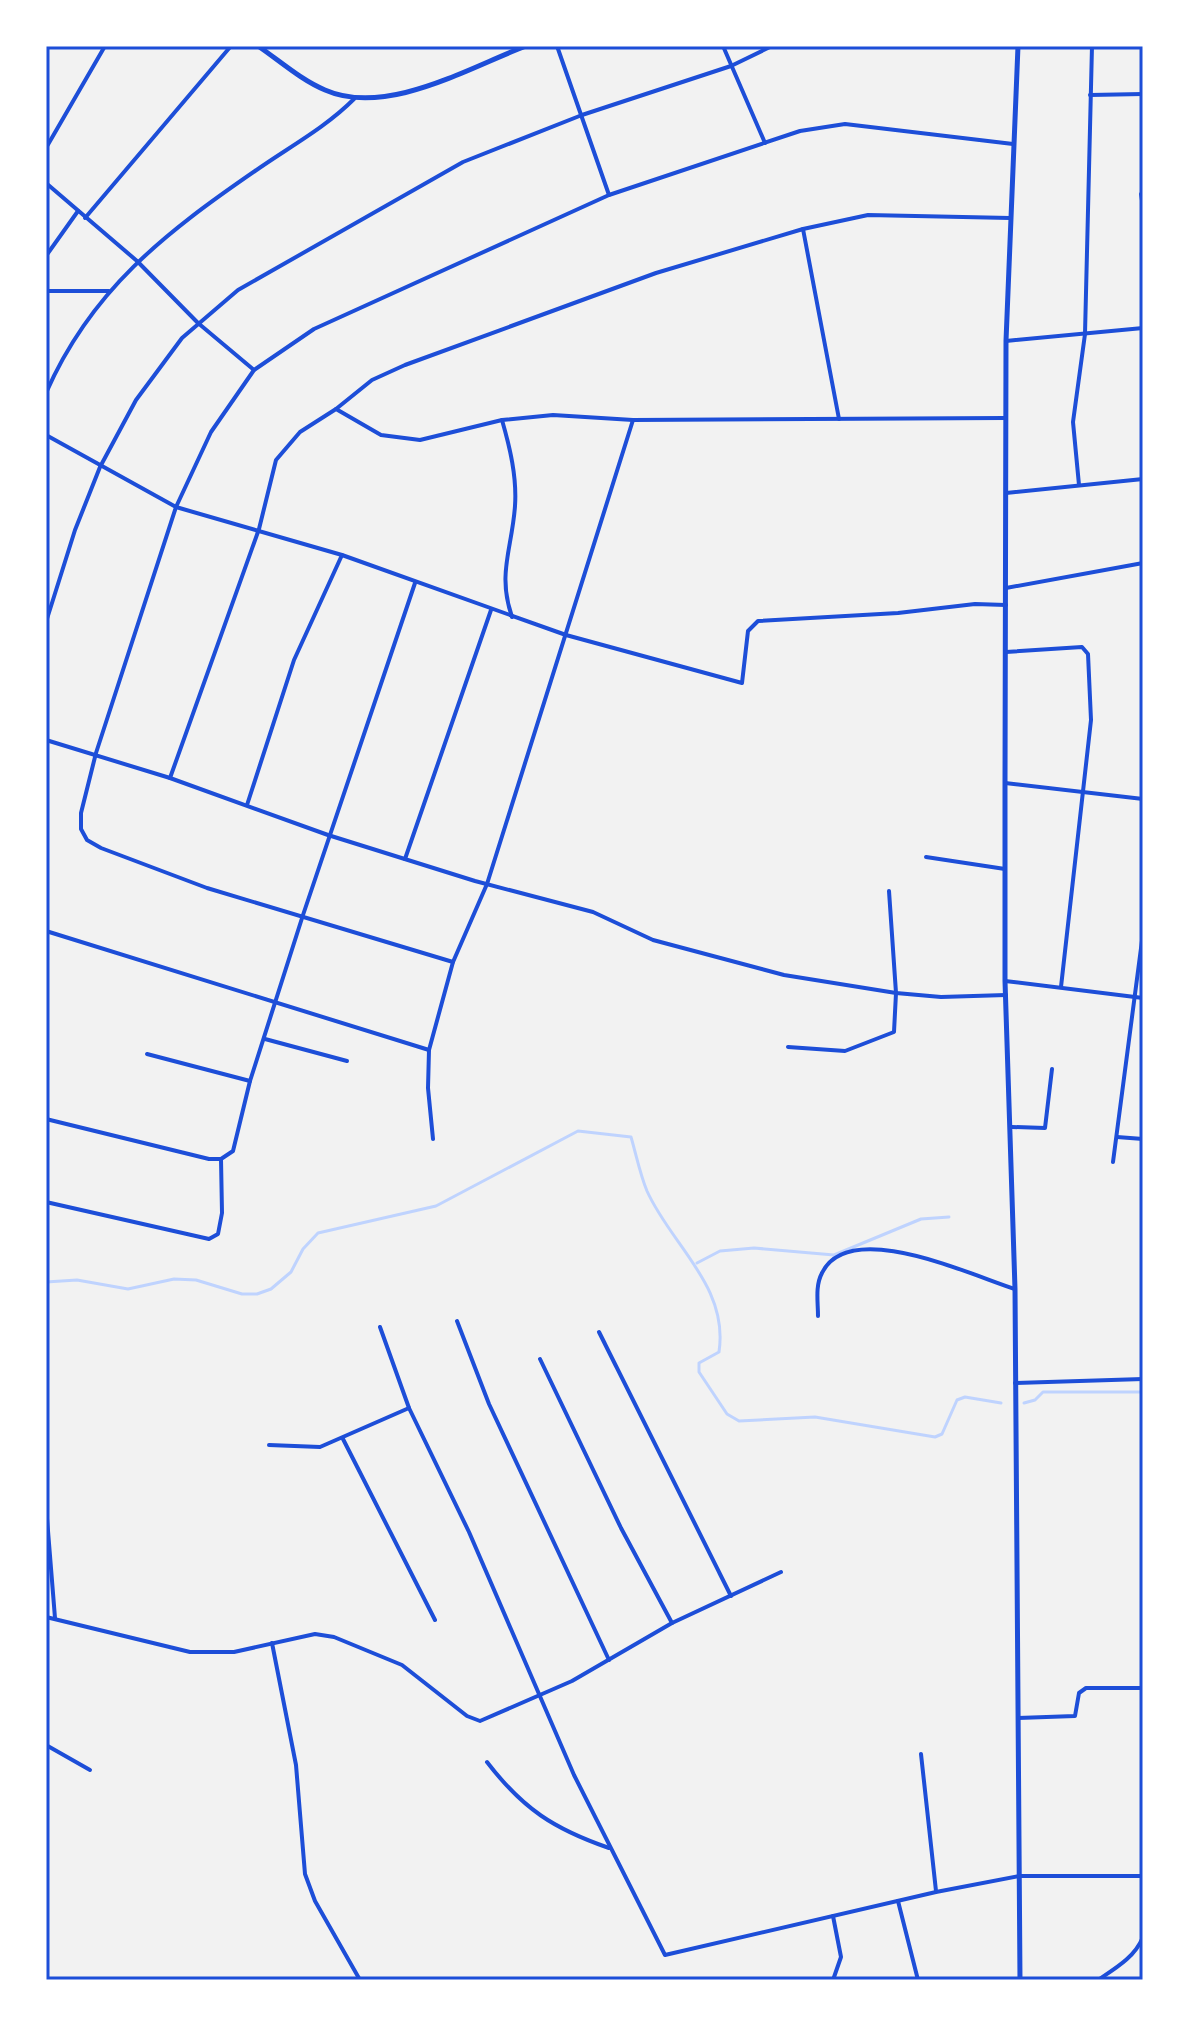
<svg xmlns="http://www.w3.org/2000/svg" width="1189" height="2026" font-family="'Open Sans',sans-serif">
  <rect width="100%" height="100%" fill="#f2f2f2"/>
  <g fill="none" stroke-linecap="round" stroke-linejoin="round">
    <!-- stream -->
    <g stroke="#bfd3fe" stroke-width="3">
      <path d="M697,1263L720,1251L754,1248L834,1255L921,1219L949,1217"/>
      <path d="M46,1282L77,1280L128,1289L174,1279L196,1280L242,1294H257L271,1289L291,1272L303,1249L318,1233L436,1206L578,1131L631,1137C636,1154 640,1174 647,1191C671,1245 729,1286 719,1352L699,1363V1372L727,1414L739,1421L815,1417L935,1437L942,1434L957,1400L965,1397L1001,1403"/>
      <path d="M1024,1403L1035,1400L1043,1392H1143"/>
    </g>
    <!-- minor -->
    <g stroke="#1d4ed8" stroke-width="4">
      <path d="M557,46L609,195"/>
      <path d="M723,46L765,143"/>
      <path d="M1090,95L1143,94"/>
      <path d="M46,148L105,46"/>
      <path d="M46,183L137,261L198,323L254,370"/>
      <path d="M1141,194L1143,207"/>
      <path d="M85,218L231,46"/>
      <path d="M803,229L868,215L1010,218"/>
      <path d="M46,256L78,211"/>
      <path d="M46,291H109"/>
      <path d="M1006,341L1143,328"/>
      <path d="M46,393C91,290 165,233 255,171C289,147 325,128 354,99"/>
      <path d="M336,409L372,380L405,365L656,273L803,229L839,419"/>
      <path d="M502,420C510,448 517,477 515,506C512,549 497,574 512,617"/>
      <path d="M46,435L176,507L342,555L566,635L742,683L748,631L758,621L898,613L975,604L1006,605"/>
      <path d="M1079,485L1073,422L1085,334L1092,46"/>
      <path d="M1006,493L1143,479"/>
      <path d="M1006,588L1143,563"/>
      <path d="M46,622L75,530L100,467L136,400L182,338L238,290L463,162L582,115L731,66L772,46"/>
      <path d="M1006,652L1082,647L1088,654L1091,720L1061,987"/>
      <path d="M46,740L170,778L328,835L475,881L593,912L653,940L784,975L896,993L941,997L1006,995"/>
      <path d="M170,778L259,529L276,460L300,432L336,409L381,435L420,440L502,420L553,415L633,420L1005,418"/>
      <path d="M1005,783L1143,799"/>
      <path d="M247,805L294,660L342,555"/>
      <path d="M926,857L1005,869"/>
      <path d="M405,859L491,610"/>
      <path d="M46,931L429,1050"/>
      <path d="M453,962L207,888L101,848L87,840L81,829V813L96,753L176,507L211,432L254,370L314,329L609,195L800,131L845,124L1013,144"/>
      <path d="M1005,981L1143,998"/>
      <path d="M265,1039L347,1061"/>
      <path d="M788,1047L845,1051L894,1032L896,993L889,891"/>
      <path d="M147,1054L250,1081"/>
      <path d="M46,1119L209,1159H221L233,1151L250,1081L303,915L415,583"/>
      <path d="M1012,1127L1045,1128L1052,1069"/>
      <path d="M1117,1137L1143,1139"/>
      <path d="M433,1139L428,1088L429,1050L453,962L487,884L633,420"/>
      <path d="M1113,1162L1143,933"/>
      <path d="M46,1202L209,1239L218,1234L222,1213L221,1159"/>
      <path d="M818,1316C818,1302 815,1286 822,1273C849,1217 973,1276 1015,1289"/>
      <path d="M457,1321L489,1404L609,1660"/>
      <path d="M380,1327L409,1408L469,1532L574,1775L665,1955L936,1892L1019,1876H1143"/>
      <path d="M599,1332L731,1596"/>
      <path d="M540,1359L621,1528L672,1623"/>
      <path d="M1015,1383L1143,1379"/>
      <path d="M343,1439L435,1620"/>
      <path d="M269,1445L320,1447L409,1408"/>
      <path d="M46,1506L55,1618"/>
      <path d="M46,1617L190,1652H234L315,1634L334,1637L402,1665L467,1716L480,1721L572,1681L672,1623L781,1572"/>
      <path d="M272,1643L296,1765L305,1874L315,1901L360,1980"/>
      <path d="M1018,1718L1075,1716L1079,1693L1086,1688H1143"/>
      <path d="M46,1745L90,1770"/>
      <path d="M921,1754L936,1891"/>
      <path d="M487,1762C523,1809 554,1829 609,1848"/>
      <path d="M898,1901L918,1980"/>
      <path d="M833,1916L841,1957L833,1980"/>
      <path d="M1098,1980C1116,1968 1135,1957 1143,1937"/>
    </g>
    <!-- tertiary -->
    <path stroke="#1d4ed8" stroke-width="5" d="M258,46C280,61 301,80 325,90C386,117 468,68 526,46"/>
    <!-- secondary -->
    <path stroke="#1d4ed8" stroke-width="5" d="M1018,46L1006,341L1005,783V981L1015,1289L1020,1980"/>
  </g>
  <!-- border -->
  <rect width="1189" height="2026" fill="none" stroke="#ffffff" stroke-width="96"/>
  <rect x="48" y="48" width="1093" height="1930" fill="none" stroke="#1d4ed8" stroke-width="3"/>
</svg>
